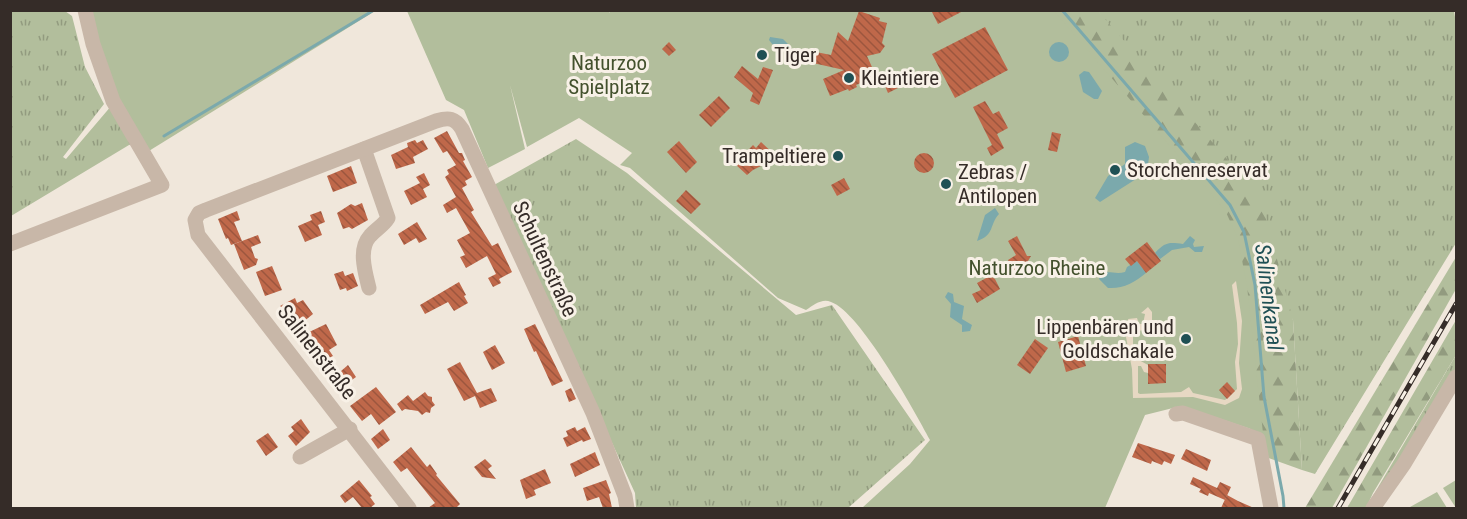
<svg xmlns="http://www.w3.org/2000/svg" width="1467" height="519" font-family="'Roboto Condensed',sans-serif">
  <defs>
    <pattern id="grass-tufts" width="24" height="20" patternUnits="userSpaceOnUse" patternTransform="scale(1.5)"><rect width="24" height="20" fill="#b2be9c"/><path d="M3 7l-1-3M5 7V3M7 7l1-3M15 17l-1-3M17 17v-4M19 17l1-3" fill="none" stroke="#929b7f"/></pattern>
    <pattern id="forest-firs" width="22" height="20" patternUnits="userSpaceOnUse" patternTransform="scale(1.5)"><rect width="22" height="20" fill="#b2be9c"/><path d="M5 1l3.5 6h-7zM16 11l3.5 6h-7z" fill="#929b7f"/></pattern>
    <pattern id="building-back-hatch" width="6" height="6" patternUnits="userSpaceOnUse" patternTransform="scale(1.5)"><rect width="6" height="6" fill="#bf684a"/><path d="M-1 5l2 2M0 0l6 6M5-1l2 2" fill="none" stroke="#9c563e"/></pattern>
  </defs>
  <rect width="100%" height="100%" fill="#f0e7db"/>
  <!-- grass -->
  <g fill="url(#grass-tufts)">
    <path d="M11,11H65L72,16L85,67L104,104L63,157L66,159L112,105L134,142L11,216Z"/>
    <path d="M1098,11H1454L1456,23V243L1315,474L1302,470L1293,320Z"/>
    <path d="M576,139L627,173L796,315L832,305L925,440L848,508H636L635,493L494,185Z"/>
    <path d="M1456,355V370L1442,397L1367,506Z"/>
  </g>
  <!-- forest -->
  <g fill="url(#forest-firs)">
    <path d="M1050,11H1098L1261,198L1293,320L1302,470L1263,456Z"/>
    <path d="M1456,257V289L1332,508H1305Z"/>
    <path d="M1456,320V355L1373,493L1366,508H1347Z"/>
  </g>
  <!-- park -->
  <g fill="#b2be9c">
    <path d="M611,10L1054,11L1225,210L1238,239L1247,286L1263,433L1181,406L1145,415L1105,508H862L910,464L930,440C914,410 860,312 831,302C822,298 814,305 806,310L778,298L630,168L620,165L632,153L579,118L527,147L510,85L525,149L488,168L464,110L446,100L407,11H610L609,13Z"/>
    <path d="M86,11H375L144,154L113,101Z"/>
    <path d="M1456,480V508L1443,488Z"/>
    <path d="M1437,492L1447,508H1411L1410,507Z"/>
  </g>
  <!-- plaza -->
  <path fill="#e7d8c3" d="M1236,281L1242,321L1239,363L1242,389L1239,398L1225,405L1193,397L1133,398L1132,369L1126,337L1130,326L1128,319L1137,318L1139,324H1143L1145,314L1141,313L1148,307L1152,312V320L1146,330L1135,331L1133,335V346L1137,359L1148,365V373L1144,372L1141,366H1138V393L1140,394L1181,392L1189,387L1193,393L1225,400L1237,389L1235,362L1238,344L1237,323L1232,285Z"/>
  <!-- water -->
  <g fill="#7ba9ac">
    <path d="M770,37L783,39L791,47L773,45L769,40Z"/>
    <circle cx="1059" cy="52" r="10"/>
    <path d="M1084,71L1089,72L1102,91L1098,99H1094L1083,92L1079,75Z"/>
    <path d="M1135,142L1145,146L1149,157L1147,172L1100,202L1095,198L1108,176L1125,164V147Z"/>
    <path d="M995,208L999,214C989,225 995,235 977,241L985,215Z"/>
    <path d="M1190,236L1195,240L1193,244L1194,247L1204,246L1202,252H1195L1189,247L1172,250L1160,259L1155,253C1165,242 1169,242 1183,244Z"/>
    <path d="M1137,261L1146,273C1134,283 1123,289 1108,288L1099,279L1101,274C1108,270 1116,275 1125,272L1127,267Z"/>
    <path d="M948,292L953,294L954,302L964,306L962,319L972,325L970,331L962,332V325L950,317L951,304L945,297Z"/>
  </g>
  <g fill="none" stroke-linecap="round" stroke-linejoin="round">
    <!-- stream -->
    <g stroke="#7ba9ac" stroke-width="3">
      <path d="M1062,10L1230,205L1244,232L1255,285L1264,397L1283,496L1284,508"/>
      <path d="M164,136L374,10"/>
    </g>
  </g>
  <!-- building -->
  <g fill="url(#building-back-hatch)">
    <path d="M931,10H965L938,24Z"/>
    <path d="M859,11L880,18L879,21L887,23L882,43L885,46L880,53L867,56L876,76L856,85L857,87L849,91L848,89L830,96L823,79L844,70L813,63L816,52L831,55L838,32L848,41Z"/>
    <path d="M985,27L1008,70L955,98L932,54Z"/>
    <path d="M669,42L676,50L669,56L662,49Z"/>
    <path d="M742,66L758,79L763,67L773,70L759,105L750,101L753,93L734,77Z"/>
    <path d="M890,82L898,88L888,93L885,86Z"/>
    <path d="M719,96L730,108L711,127L699,115Z"/>
    <path d="M985,101L993,114L999,111L1008,128L997,134L1004,148L991,156L987,148L992,145L973,107Z"/>
    <path d="M447,131L459,153H462L465,160L463,161L472,177L465,181L467,185L462,188L474,210L471,212L492,246L498,243L512,272L499,279L501,283L493,287L488,278L496,274L487,256L466,268L460,257L465,255L457,240L470,233L456,208L447,213L443,205L456,197L445,177L449,174L447,170L456,165L447,151L443,153L434,138Z"/>
    <path d="M1052,132L1061,134L1057,152L1048,150Z"/>
    <path d="M415,140L417,143L423,140L428,149L413,157L415,163L396,169L391,155L408,147L407,143Z"/>
    <path d="M679,141L697,162L686,173L667,152Z"/>
    <path d="M761,142L775,155L769,162L753,170L747,175L735,164L753,145L756,148Z"/>
    <circle cx="924" cy="163" r="10"/>
    <path d="M351,166L357,183L333,192L327,176Z"/>
    <path d="M424,173L430,185L423,189L422,187L427,197L411,205L404,191L420,183L416,177Z"/>
    <path d="M844,178L850,189L837,196L831,185Z"/>
    <path d="M686,190L701,204L691,214L676,201Z"/>
    <path d="M362,203L368,220L352,229L349,227L343,229L337,213L351,204L355,206Z"/>
    <path d="M237,211L240,220L234,222L242,241L231,245L228,238L226,239L218,219Z"/>
    <path d="M321,211L325,222L318,225L322,235L305,242L298,226L312,220L310,215Z"/>
    <path d="M417,222L427,239L419,243L416,238L404,245L398,234Z"/>
    <path d="M258,235L261,243L251,247L255,258L258,259L256,265L244,270L234,244Z"/>
    <path d="M1017,236L1027,256H1031L1025,266L1015,272L1008,260L1016,255L1008,241Z"/>
    <path d="M1147,242L1161,261L1146,273L1137,261L1131,266L1125,259Z"/>
    <path d="M272,266L282,290L265,296L256,272Z"/>
    <path d="M343,271L345,276L353,273L358,286L347,291L346,288L340,290L334,274Z"/>
    <path d="M990,276L995,279L1000,289L977,303L972,294L981,290L977,283Z"/>
    <path d="M459,282L466,295L464,296L468,303L454,311L448,302L425,314L420,305Z"/>
    <path d="M295,298L297,303L303,300L313,314L292,331L282,317L285,315L280,306Z"/>
    <path d="M326,324L337,345L329,350L333,356L320,363L303,335Z"/>
    <path d="M535,324L563,381L552,386L536,351L534,352L524,329Z"/>
    <path d="M1078,336L1086,366L1066,372L1058,342Z"/>
    <path d="M1035,339L1048,348L1030,374L1017,365Z"/>
    <path d="M495,345L505,363L492,370L483,352Z"/>
    <path d="M460,362L477,393L491,388L497,401L480,408L475,396L464,401L447,369Z"/>
    <path d="M1148,364H1166V383L1148,384Z"/>
    <path d="M348,365L356,377L341,388L333,378Z"/>
    <path d="M1227,382L1235,391L1227,399L1219,390Z"/>
    <path d="M376,387L396,412L379,425L371,414L362,421L350,406Z"/>
    <path d="M571,388L576,399L569,402L565,391Z"/>
    <path d="M425,392L428,396L432,397V401L435,405L431,408L430,413L426,412L422,415L418,411L405,409L402,411L397,404L408,395L413,401Z"/>
    <path d="M301,419L310,432L296,446L288,436L294,431L291,427Z"/>
    <path d="M575,427L577,431L585,427L591,439L583,442L582,440L567,447L563,438L568,436L566,431Z"/>
    <path d="M383,429L390,440L378,449L371,439Z"/>
    <path d="M268,433L278,447L266,456L256,441Z"/>
    <path d="M1138,443L1175,455L1171,464L1164,461L1162,465L1152,461L1151,464L1132,457Z"/>
    <path d="M411,447L427,467L430,464L437,474L436,475L460,504L456,508H428L435,503L407,468L401,472L393,462Z"/>
    <path d="M1186,449L1211,460L1207,471L1181,459Z"/>
    <path d="M595,452L600,465L575,477L570,464Z"/>
    <path d="M485,459L492,466L488,469L496,479L482,477L474,467Z"/>
    <path d="M545,469L551,483L534,490L536,495L526,499L520,480Z"/>
    <path d="M1193,477L1217,488L1220,482L1231,487L1225,500L1209,493L1208,496L1199,492L1201,489L1190,484Z"/>
    <path d="M359,480L372,496L370,497L375,504L370,508H362L353,497L345,503L340,496Z"/>
    <path d="M606,480L611,493L609,494L612,508H603L599,497L587,501L583,488Z"/>
    <path d="M1227,495L1238,501L1254,508H1221Z"/>
  </g>
  <g fill="none" stroke-linecap="round" stroke-linejoin="round">
    <!-- minor -->
    <g stroke="#c8b7a8" stroke-width="15">
      <path d="M364,149L388,218C383,226 376,229 370,236C358,249 365,272 369,288"/>
      <path d="M10,244L162,185L113,101L93,44L85,10"/>
      <path d="M1176,414L1183,413L1258,439L1271,508"/>
      <path d="M300,457L350,429"/>
      <path d="M409,508L198,235L195,220L199,213L206,210L436,121C449,117 455,118 462,129L593,413L625,496L627,508"/>
      <path d="M1373,508L1404,464L1456,377"/>
    </g>
    <!-- rail casing -->
    <g stroke="#352c28" stroke-width="5">
      <path id="rail" d="M1338,508L1456,304"/>
    </g>
    <!-- rail -->
    <use href="#rail" stroke="#f8f1e7" stroke-width="3" stroke-dasharray="9" stroke-linecap="butt"/>
  </g>
  <!-- markers -->
  <g fill="#1f5054" stroke="#f8f1e7" stroke-width="2">
    <circle cx="762" cy="55" r="6"/>
    <circle cx="849" cy="78" r="6"/>
    <circle cx="838" cy="156" r="6"/>
    <circle cx="1115" cy="170" r="6"/>
    <circle cx="946" cy="184" r="6"/>
    <circle cx="1186" cy="339" r="6"/>
  </g>
  <g text-anchor="middle" dominant-baseline="central" stroke-width="6" stroke-linejoin="round" paint-order="stroke">
    <!-- poi labels -->
    <g font-size="21" fill="#352c28" stroke="#f8f1e7" text-anchor="start">
      <text x="774" y="55">Tiger</text>
      <text x="861" y="78">Kleintiere</text>
      <text x="826" y="156" text-anchor="end">Trampeltiere</text>
      <text x="1127" y="170">Storchenreservat</text>
      <text x="958" y="172">Zebras /<tspan x="958" dy="24">Antilopen</tspan></text>
      <text x="1174" y="327" text-anchor="end">Lippenbären und<tspan x="1174" dy="24">Goldschakale</tspan></text>
    </g>
    <!-- park labels -->
    <g font-size="21" fill="#43512d" stroke="#f8f1e7">
      <text x="609" y="63">Naturzoo<tspan x="609" dy="24">Spielplatz</tspan></text>
      <text x="1037" y="268">Naturzoo Rheine</text>
    </g>
    <!-- street labels -->
    <g font-size="21" fill="#352c28" stroke="#f8f1e7">
      <text transform="translate(545 259) rotate(65)">Schultenstraße</text>
      <text transform="translate(317 352) rotate(52)">Salinenstraße</text>
    </g>
    <!-- water labels -->
    <g font-size="22" font-style="italic" fill="#1f5054" stroke="#f8f1e7">
      <text transform="translate(1269 297) rotate(83)">Salinenkanal</text>
    </g>
  </g>
  <!-- border -->
  <rect width="1467" height="519" fill="none" stroke="#352c28" stroke-width="24"/>
</svg>
